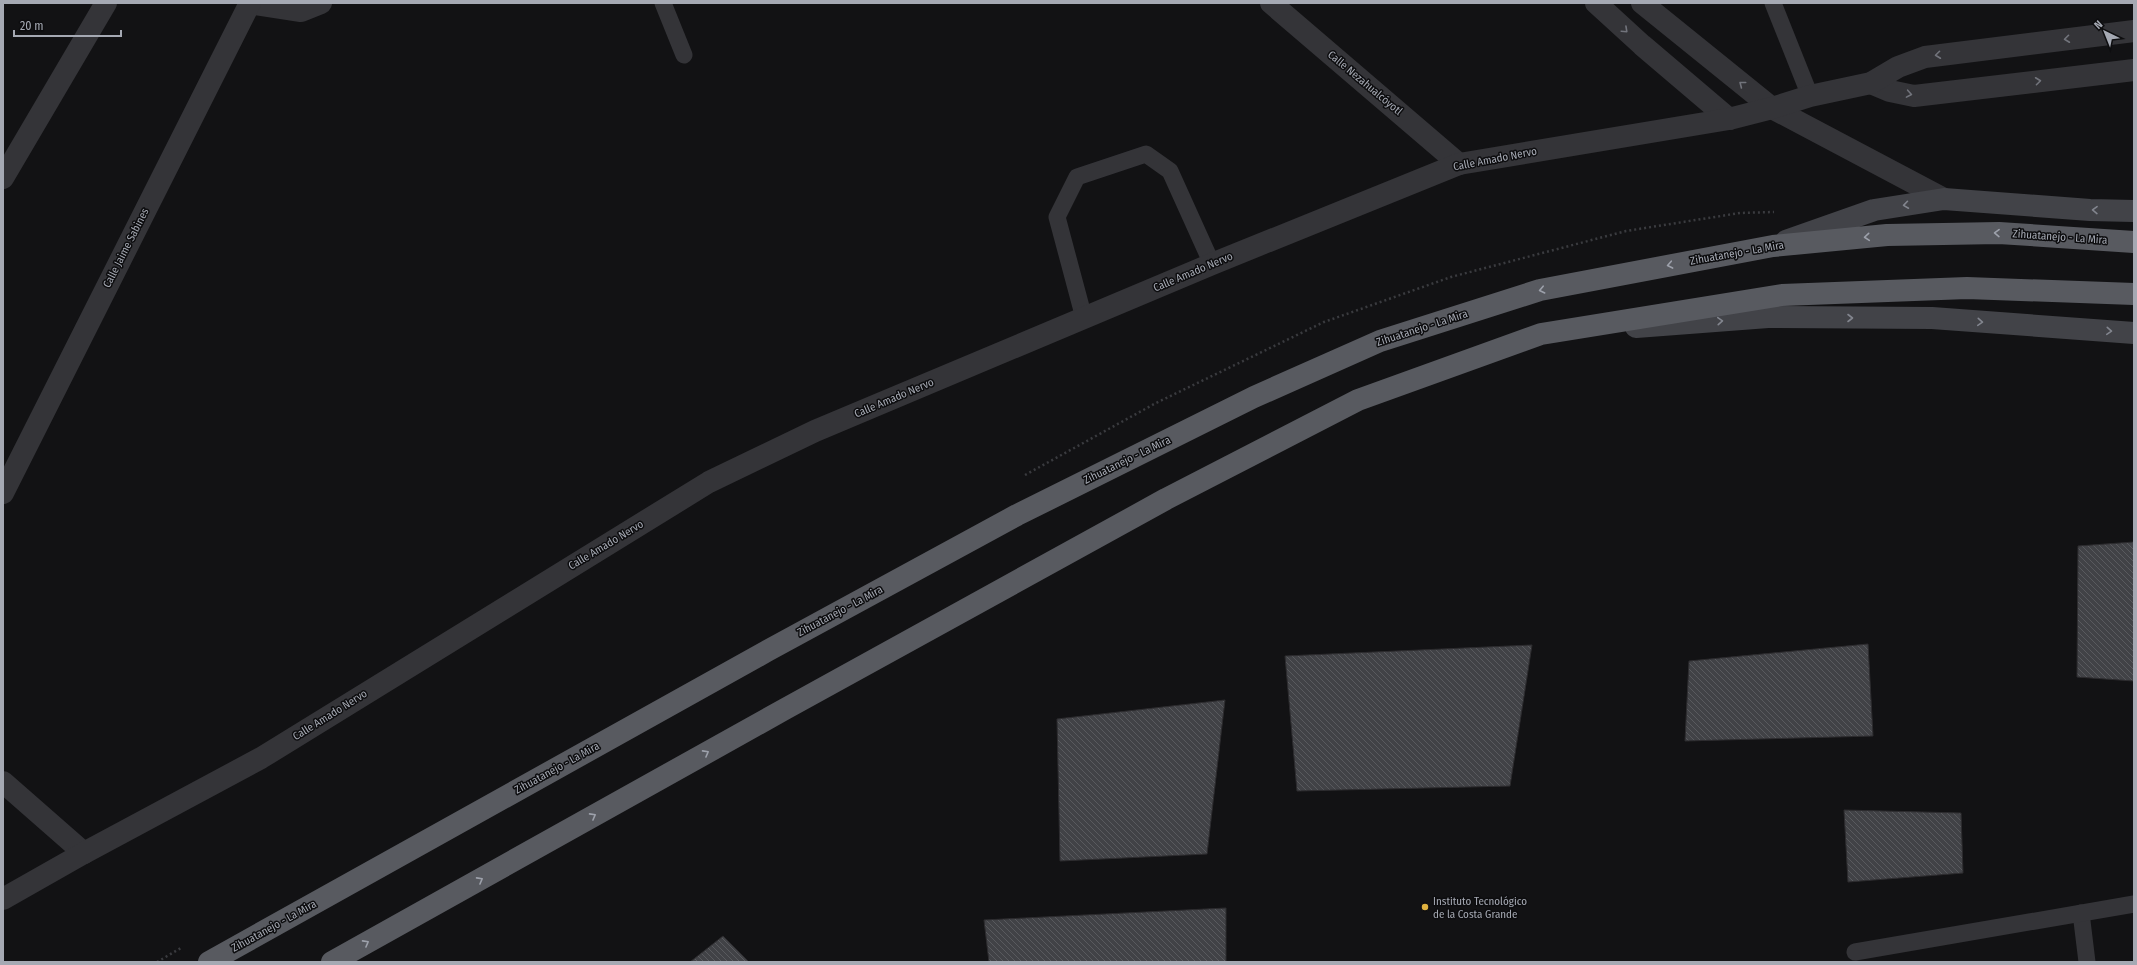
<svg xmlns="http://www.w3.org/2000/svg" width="2137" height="965" font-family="'Fira Sans Condensed',sans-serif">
  <defs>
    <pattern id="building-back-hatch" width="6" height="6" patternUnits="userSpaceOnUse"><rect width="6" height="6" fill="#414246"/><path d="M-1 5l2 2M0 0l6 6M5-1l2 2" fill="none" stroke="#595a5e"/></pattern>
  </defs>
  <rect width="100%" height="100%" fill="#121214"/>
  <!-- building -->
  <g fill="url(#building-back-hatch)" stroke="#2d2c2f">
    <path d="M2134,542V681L2077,677L2078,546Z"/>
    <path d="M1868,644L1873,736L1685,741L1689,661Z"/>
    <path d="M1532,645L1510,786L1297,791L1285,656Z"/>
    <path d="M1225,700L1207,854L1060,861L1057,719Z"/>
    <path d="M1844,810L1961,813L1963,873L1848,882Z"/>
    <path d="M1226,908V962H989L984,920Z"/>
    <path d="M723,936L749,962H690Z"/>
  </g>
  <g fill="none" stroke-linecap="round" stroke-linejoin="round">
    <!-- path -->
    <g stroke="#3a3b3f" stroke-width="2.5" stroke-dasharray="2 3" stroke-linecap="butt">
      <path d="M1025,475L1156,403L1324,322L1451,277L1626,231L1740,213L1774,212"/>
      <path d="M157,962L181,948"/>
    </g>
    <!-- service -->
    <g stroke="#343438" stroke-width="17">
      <path d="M663,3L684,55"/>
      <path d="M1773,3L1810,96"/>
      <path d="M1084,318L1057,217L1077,177L1146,154L1170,171L1212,264"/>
      <path d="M2081,913L2087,962"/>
      <path d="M1855,952L2134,904"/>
    </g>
    <!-- minor -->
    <g stroke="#343438" stroke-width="22">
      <path d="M248,3L301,11L321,3"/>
      <path d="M1271,3L1459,164"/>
      <path d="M1596,3L1642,45L1729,119"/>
      <path d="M1642,3L1772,108L1944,199"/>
      <path d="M1871,83L1890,91L1914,96L2134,70"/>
      <path d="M3,178L106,3"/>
      <path d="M3,493L250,3"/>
      <path d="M3,782L84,853"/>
      <path d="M3,899L84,853L261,758L709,482L815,431L1212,264L1459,164L1729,119L1772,108L1810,96L1871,83L1898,67L1925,57L2134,31"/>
    </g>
    <!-- secondary -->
    <g stroke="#424348" stroke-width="22">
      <path d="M1786,241L1874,210L1944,199L2090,210L2134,211"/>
      <path d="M1636,327L1768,317L1932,318L2134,333"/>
    </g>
    <!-- trunk -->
    <g stroke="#585a60" stroke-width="22">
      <path d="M209,962L767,651L1017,515L1254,397L1380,341L1540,290L1773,246L1887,235L1999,233L2134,242"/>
      <path d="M332,962L785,709L1166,499L1358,400L1541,334L1782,295L1967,288L2134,294"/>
    </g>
  </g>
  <!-- one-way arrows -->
  <defs><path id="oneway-chevron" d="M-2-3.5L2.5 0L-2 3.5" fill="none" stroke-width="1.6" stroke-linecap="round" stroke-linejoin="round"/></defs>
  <g stroke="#72747c">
    <use href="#oneway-chevron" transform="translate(1625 30) rotate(43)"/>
    <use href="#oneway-chevron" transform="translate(2067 39) rotate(173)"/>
    <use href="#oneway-chevron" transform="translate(1938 55) rotate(173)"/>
    <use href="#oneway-chevron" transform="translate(2038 81) rotate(-7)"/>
    <use href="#oneway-chevron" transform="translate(1742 84) rotate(-142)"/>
    <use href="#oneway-chevron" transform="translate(1909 94) rotate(10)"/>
  </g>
  <g stroke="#82858e">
    <use href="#oneway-chevron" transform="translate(1906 205) rotate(172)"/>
    <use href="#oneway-chevron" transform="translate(2095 210) rotate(-179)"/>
    <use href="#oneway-chevron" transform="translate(1850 318)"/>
    <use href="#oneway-chevron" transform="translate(1720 321) rotate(-4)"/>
    <use href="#oneway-chevron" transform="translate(1980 322) rotate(4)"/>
    <use href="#oneway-chevron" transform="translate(2109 331) rotate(4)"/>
  </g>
  <g stroke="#9da1ab">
    <use href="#oneway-chevron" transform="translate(1997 233) rotate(-179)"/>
    <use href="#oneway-chevron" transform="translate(1867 237) rotate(175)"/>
    <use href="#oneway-chevron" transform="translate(1670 265) rotate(169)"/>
    <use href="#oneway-chevron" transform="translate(1542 290) rotate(167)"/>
    <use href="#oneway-chevron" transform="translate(706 753) rotate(-29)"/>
    <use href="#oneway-chevron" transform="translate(593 816) rotate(-29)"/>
    <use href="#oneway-chevron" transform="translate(480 880) rotate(-29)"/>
    <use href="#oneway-chevron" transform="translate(366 943) rotate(-29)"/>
  </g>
  <!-- markers -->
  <circle fill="#dfb13f" stroke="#0d0d0f" stroke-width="1.5" cx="1425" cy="907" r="4"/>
  <g text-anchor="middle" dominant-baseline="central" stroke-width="3" stroke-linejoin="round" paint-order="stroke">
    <!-- street labels -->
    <g font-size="11" fill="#a5a9b3" stroke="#0d0d0f">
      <text transform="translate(1365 83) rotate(40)">Calle Nezahualcóyotl</text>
      <text transform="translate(1495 159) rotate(-11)">Calle Amado Nervo</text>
      <text transform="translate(2060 237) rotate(4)">Zihuatanejo - La Mira</text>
      <text transform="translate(126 248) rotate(-63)">Calle Jaime Sabines</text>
      <text transform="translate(1737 253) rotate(-10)">Zihuatanejo - La Mira</text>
      <text transform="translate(1193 272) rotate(-23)">Calle Amado Nervo</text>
      <text transform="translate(1422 328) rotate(-18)">Zihuatanejo - La Mira</text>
      <text transform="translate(894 398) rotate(-23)">Calle Amado Nervo</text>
      <text transform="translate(1127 460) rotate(-26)">Zihuatanejo - La Mira</text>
      <text transform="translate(606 545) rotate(-31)">Calle Amado Nervo</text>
      <text transform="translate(840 611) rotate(-28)">Zihuatanejo - La Mira</text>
      <text transform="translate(330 715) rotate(-32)">Calle Amado Nervo</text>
      <text transform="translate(557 768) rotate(-29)">Zihuatanejo - La Mira</text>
      <text transform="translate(274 926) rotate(-29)">Zihuatanejo - La Mira</text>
    </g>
    <!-- poi labels -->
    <g font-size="11" fill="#a5a9b3" stroke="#0d0d0f" text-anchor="start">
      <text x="1433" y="901">Instituto Tecnológico<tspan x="1433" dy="13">de la Costa Grande</tspan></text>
    </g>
  </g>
  <!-- border -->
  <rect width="2137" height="965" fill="none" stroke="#a5a9b3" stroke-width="8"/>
  <!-- north arrow -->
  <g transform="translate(2105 32) rotate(317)" stroke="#0d0d0f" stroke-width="3" paint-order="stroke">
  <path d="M0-3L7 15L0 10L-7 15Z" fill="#a5a9b3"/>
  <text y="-6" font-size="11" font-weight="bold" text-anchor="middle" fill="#a5a9b3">N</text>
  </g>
  <!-- scale -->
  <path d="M14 30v6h107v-6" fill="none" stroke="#a5a9b3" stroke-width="2"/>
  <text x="20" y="30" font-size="12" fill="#a5a9b3" stroke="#0d0d0f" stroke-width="3" paint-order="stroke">20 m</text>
</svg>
